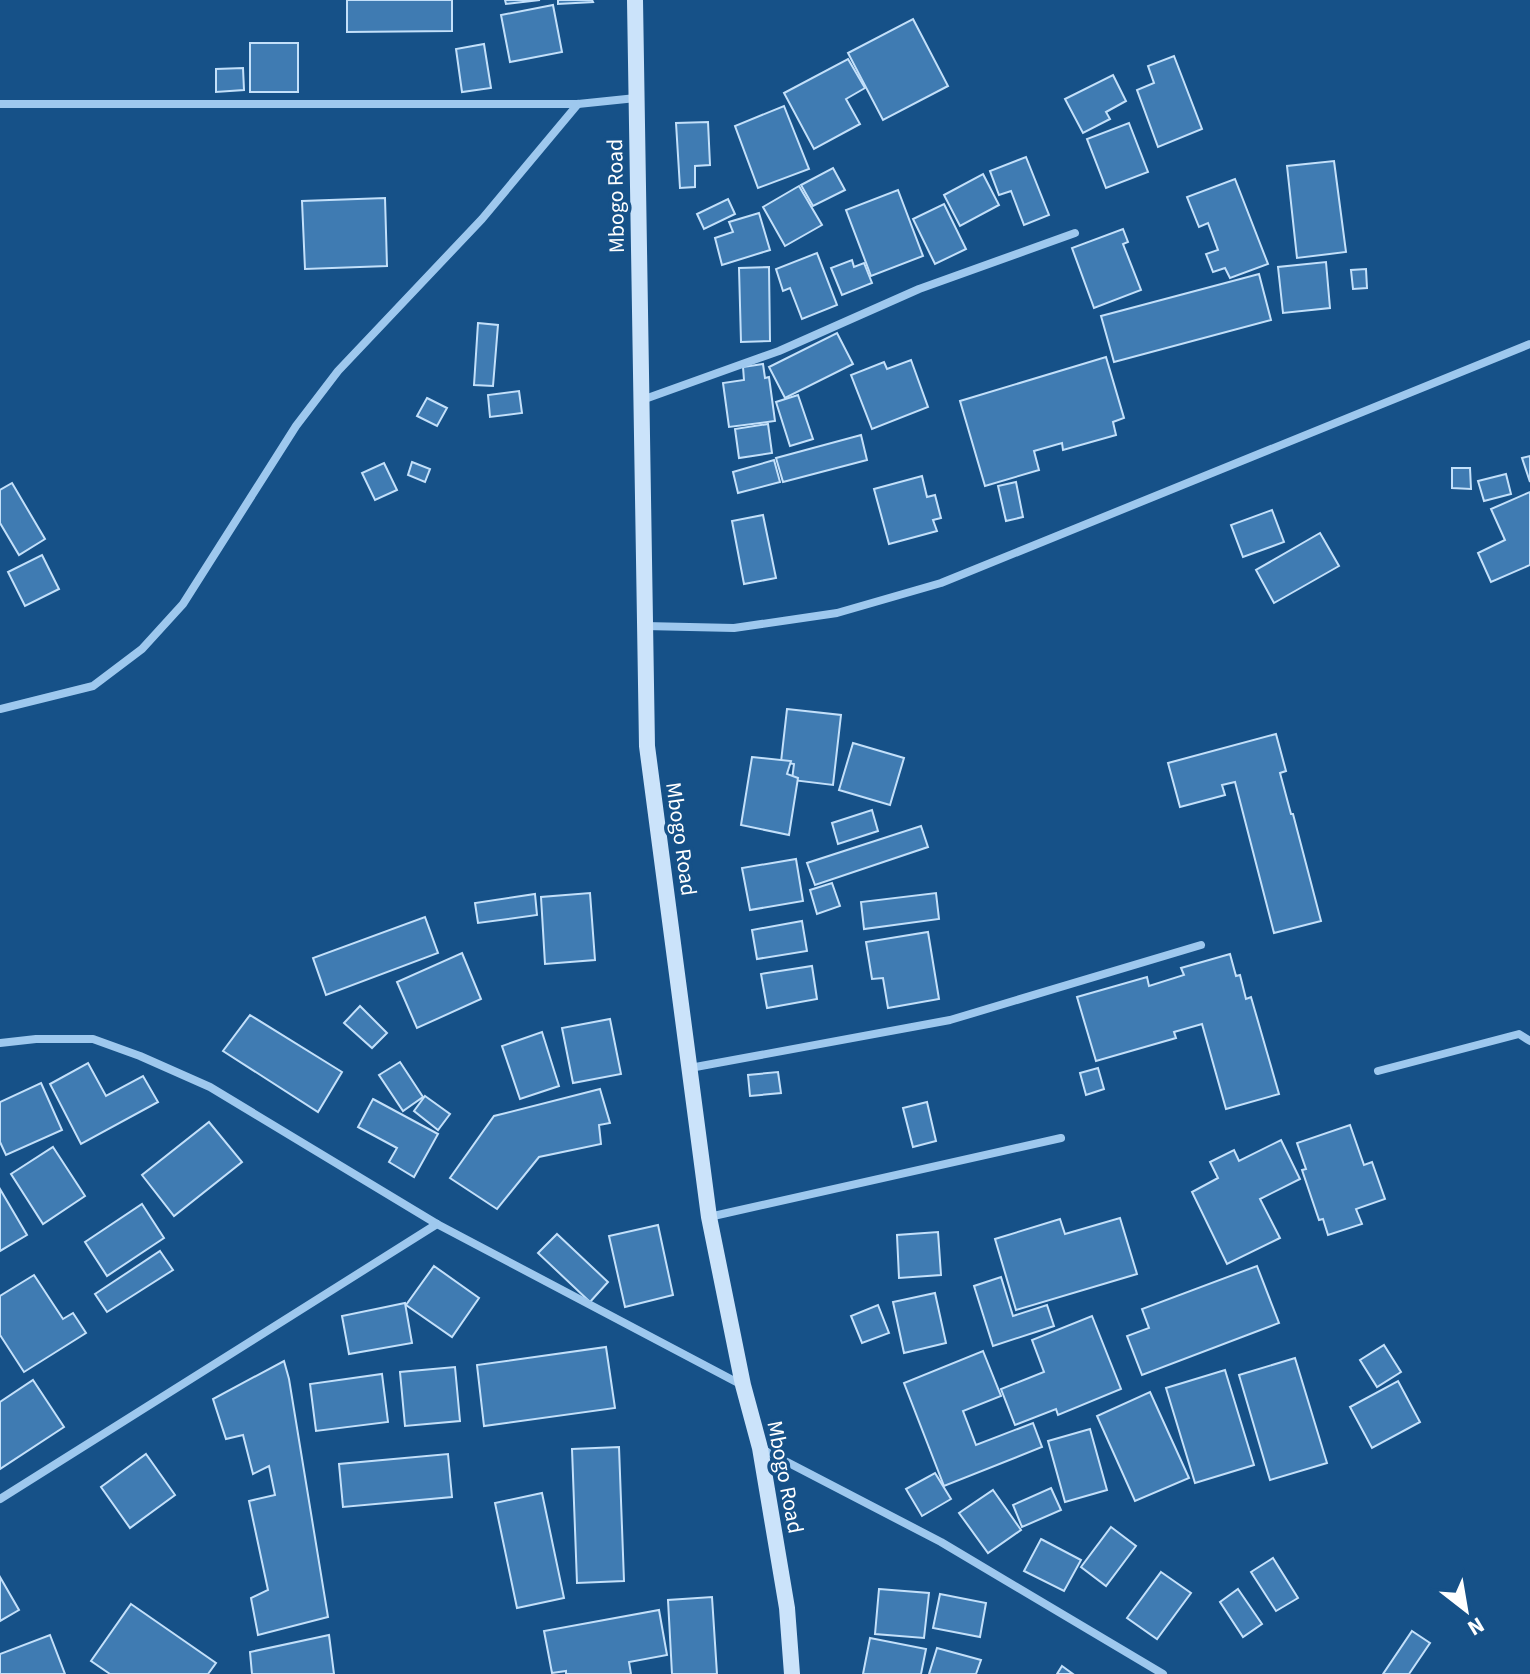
<svg xmlns="http://www.w3.org/2000/svg" width="1530" height="1674" font-family="'Source Sans 3',sans-serif">
  <rect width="100%" height="100%" fill="#165188"/>
  <!-- building -->
  <g fill="#3f7bb2" stroke="#c3e0fa" stroke-width="2">
    <path d="M347,0H452V31L347,32Z"/>
    <path d="M505,0H540L506,4Z"/>
    <path d="M558,0H592L593,2L558,4Z"/>
    <path d="M553,5L562,52L510,62L501,15Z"/>
    <path d="M913,19L948,86L883,120L848,53Z"/>
    <rect x="250" y="43" width="48" height="49"/>
    <path d="M484,44L491,88L462,92L456,49Z"/>
    <path d="M1174,56L1202,129L1158,147L1137,90L1154,83L1148,66Z"/>
    <path d="M848,59L865,88L846,99L860,124L814,149L784,93Z"/>
    <path d="M243,68L244,90L216,92V69Z"/>
    <path d="M1113,75L1126,101L1106,112L1110,119L1083,133L1065,99Z"/>
    <path d="M784,106L809,169L758,188L735,126Z"/>
    <path d="M708,122L710,165L695,166V187L680,188L676,123Z"/>
    <path d="M1129,123L1148,172L1106,188L1087,139Z"/>
    <path d="M1026,157L1049,215L1024,225L1011,191L999,195L990,171Z"/>
    <path d="M1334,161L1346,252L1297,258L1287,166Z"/>
    <path d="M833,168L845,190L813,206L801,185Z"/>
    <path d="M983,174L999,205L960,226L944,195Z"/>
    <path d="M1235,179L1268,264L1230,278L1225,268L1213,272L1206,254L1218,250L1208,223L1199,227L1187,197Z"/>
    <path d="M799,186L822,225L785,246L763,207Z"/>
    <path d="M898,190L923,256L871,276L846,210Z"/>
    <path d="M385,198L387,266L305,269L302,201Z"/>
    <path d="M728,199L735,214L704,229L697,214Z"/>
    <path d="M944,204L966,249L935,264L913,219Z"/>
    <path d="M759,213L770,250L722,265L715,238L733,232L729,222Z"/>
    <path d="M1123,229L1128,242L1123,244L1141,290L1094,308L1072,248Z"/>
    <path d="M817,253L837,305L802,319L790,288L783,291L776,269Z"/>
    <path d="M852,260L854,267L864,263L872,283L842,295L831,268Z"/>
    <path d="M1326,262L1330,308L1283,313L1278,267Z"/>
    <path d="M769,267L770,341L741,342L739,268Z"/>
    <path d="M1366,269L1367,288L1353,289L1351,270Z"/>
    <path d="M1259,274L1271,320L1114,362L1101,316Z"/>
    <path d="M478,323L498,325L493,386L474,385Z"/>
    <path d="M837,333L853,364L785,398L769,367Z"/>
    <path d="M1106,357L1124,418L1113,422L1116,435L1063,450L1062,443L1034,451L1039,470L985,486L960,401Z"/>
    <path d="M911,360L928,407L872,429L851,375L884,362L887,369Z"/>
    <path d="M763,364L765,378L769,377L775,421L729,427L723,383L744,380L743,367Z"/>
    <path d="M519,391L522,413L490,417L488,395Z"/>
    <path d="M798,395L813,439L790,446L776,402Z"/>
    <path d="M427,398L447,408L437,426L417,416Z"/>
    <path d="M768,424L772,453L739,458L735,429Z"/>
    <path d="M861,435L867,460L783,482L776,458Z"/>
    <path d="M1530,456V482L1522,458Z"/>
    <path d="M774,460L780,482L738,493L733,472Z"/>
    <path d="M412,462L430,469L425,482L408,475Z"/>
    <path d="M384,463L397,490L375,500L362,473Z"/>
    <path d="M1452,468H1470L1471,489L1452,488Z"/>
    <path d="M1506,474L1511,494L1484,501L1478,481Z"/>
    <path d="M922,476L927,497L935,495L941,518L933,520L937,531L889,544L874,489Z"/>
    <path d="M1016,482L1023,517L1006,521L998,486Z"/>
    <path d="M12,483L45,539L19,555L0,523V490Z"/>
    <path d="M1530,492V565L1491,582L1478,553L1505,540L1491,509Z"/>
    <path d="M1272,510L1284,542L1243,557L1231,525Z"/>
    <path d="M763,515L776,578L744,584L732,521Z"/>
    <path d="M1320,533L1339,566L1274,603L1256,570Z"/>
    <path d="M42,555L59,589L25,606L8,572Z"/>
    <path d="M787,709L841,715L833,785L792,780L794,764L781,762Z"/>
    <path d="M1276,734L1286,771L1280,773L1291,814H1293L1321,921L1274,933L1235,782L1222,785L1225,795L1180,807L1168,763Z"/>
    <path d="M853,743L904,758L890,805L839,790Z"/>
    <path d="M752,757L791,761L787,774L798,778L789,835L741,825Z"/>
    <path d="M872,810L878,831L838,844L832,823Z"/>
    <path d="M921,826L928,847L815,885L807,863Z"/>
    <path d="M796,859L803,901L750,910L742,868Z"/>
    <path d="M832,883L840,906L817,914L810,890Z"/>
    <path d="M590,893L595,960L545,964L541,897Z"/>
    <path d="M936,893L939,919L864,929L861,902Z"/>
    <path d="M535,894L537,915L478,923L475,903Z"/>
    <path d="M425,917L438,953L326,995L313,958Z"/>
    <path d="M802,921L807,951L757,959L752,930Z"/>
    <path d="M928,932L939,999L888,1008L883,978L872,979L866,942Z"/>
    <path d="M462,953L481,999L417,1028L397,982Z"/>
    <path d="M1230,954L1236,976L1240,975L1246,999L1251,997L1279,1094L1226,1109L1202,1024L1174,1032L1176,1038L1096,1061L1077,997L1147,977L1149,986L1184,975L1181,968Z"/>
    <path d="M812,966L817,999L767,1008L761,974Z"/>
    <path d="M360,1006L387,1033L372,1048L344,1023Z"/>
    <path d="M250,1015L342,1072L318,1112L223,1051Z"/>
    <path d="M610,1019L621,1074L573,1083L562,1028Z"/>
    <path d="M542,1032L559,1086L520,1099L502,1046Z"/>
    <path d="M400,1062L423,1097L403,1111L379,1075Z"/>
    <path d="M88,1063L106,1096L143,1076L158,1102L81,1144L50,1084Z"/>
    <path d="M1098,1068L1104,1089L1086,1095L1080,1073Z"/>
    <path d="M778,1072L781,1093L750,1096L748,1075Z"/>
    <path d="M41,1083L62,1130L6,1155L0,1142V1102Z"/>
    <path d="M600,1089L610,1123L599,1125L601,1144L539,1157L497,1209L450,1178L494,1116Z"/>
    <path d="M425,1096L450,1114L438,1130L414,1111Z"/>
    <path d="M373,1099L438,1134L414,1177L389,1162L397,1148L358,1127Z"/>
    <path d="M927,1102L936,1141L913,1147L903,1108Z"/>
    <path d="M209,1122L242,1162L174,1216L142,1175Z"/>
    <path d="M1350,1125L1364,1165L1372,1162L1385,1199L1356,1209L1362,1224L1328,1235L1323,1219L1319,1220L1302,1170L1306,1169L1297,1143Z"/>
    <path d="M1281,1140L1300,1179L1260,1199L1280,1238L1227,1264L1192,1192L1218,1178L1210,1162L1234,1150L1239,1161Z"/>
    <path d="M53,1147L85,1196L43,1224L11,1174Z"/>
    <path d="M0,1189L27,1235L0,1251Z"/>
    <path d="M142,1204L164,1238L107,1276L85,1242Z"/>
    <path d="M1120,1218L1137,1274L1016,1310L995,1239L1060,1219L1065,1234Z"/>
    <path d="M658,1225L673,1295L625,1307L609,1236Z"/>
    <path d="M938,1232L941,1275L899,1278L897,1235Z"/>
    <path d="M557,1234L608,1282L590,1302L538,1253Z"/>
    <path d="M160,1251L173,1270L107,1312L95,1294Z"/>
    <path d="M434,1266L479,1298L452,1337L406,1305Z"/>
    <path d="M1257,1266L1279,1323L1142,1375L1127,1336L1149,1328L1142,1309Z"/>
    <path d="M34,1275L63,1319L73,1313L86,1333L24,1372L0,1335V1296Z"/>
    <path d="M1001,1277L1013,1316L1047,1305L1054,1326L993,1346L974,1286Z"/>
    <path d="M935,1293L946,1343L904,1353L893,1302Z"/>
    <path d="M405,1303L412,1343L349,1354L342,1316Z"/>
    <path d="M878,1305L889,1333L862,1343L851,1316Z"/>
    <path d="M1092,1316L1121,1389L1058,1415L1056,1409L1015,1425L1001,1389L1044,1372L1032,1340Z"/>
    <path d="M1384,1345L1401,1372L1377,1387L1360,1360Z"/>
    <path d="M606,1347L615,1408L484,1426L477,1365Z"/>
    <path d="M983,1351L1001,1396L963,1411L976,1445L1033,1423L1042,1447L944,1486L904,1383Z"/>
    <path d="M1295,1358L1327,1463L1270,1480L1239,1375Z"/>
    <path d="M284,1361L289,1379L328,1617L258,1635L251,1598L268,1590L249,1501L275,1495L269,1466L253,1474L243,1435L226,1439L213,1399Z"/>
    <path d="M455,1367L460,1421L405,1426L400,1372Z"/>
    <path d="M1225,1370L1254,1465L1195,1483L1166,1388Z"/>
    <path d="M382,1374L388,1422L316,1431L310,1384Z"/>
    <path d="M33,1380L64,1427L0,1469V1402Z"/>
    <path d="M1398,1381L1420,1422L1372,1448L1350,1407Z"/>
    <path d="M1150,1392L1189,1478L1135,1501L1097,1416Z"/>
    <path d="M1090,1429L1107,1490L1065,1502L1048,1441Z"/>
    <path d="M619,1447L624,1581L577,1583L572,1449Z"/>
    <path d="M146,1454L175,1495L130,1528L101,1487Z"/>
    <path d="M448,1454L452,1497L343,1507L339,1464Z"/>
    <path d="M935,1473L951,1499L922,1516L906,1489Z"/>
    <path d="M1051,1488L1061,1510L1022,1527L1013,1505Z"/>
    <path d="M993,1490L1021,1530L988,1553L959,1513Z"/>
    <path d="M542,1493L564,1598L517,1608L495,1503Z"/>
    <path d="M1111,1527L1136,1546L1106,1586L1081,1567Z"/>
    <path d="M1041,1539L1081,1560L1064,1591L1024,1571Z"/>
    <path d="M1273,1558L1298,1598L1276,1611L1251,1572Z"/>
    <path d="M1161,1572L1191,1593L1157,1639L1127,1618Z"/>
    <path d="M0,1577L19,1610L0,1621Z"/>
    <path d="M879,1589L929,1593L924,1638L875,1634Z"/>
    <path d="M1238,1589L1262,1624L1243,1637L1220,1602Z"/>
    <path d="M940,1594L986,1603L980,1637L933,1628Z"/>
    <path d="M712,1597L717,1674H672L668,1600Z"/>
    <path d="M131,1604L216,1663L208,1674H110L91,1661Z"/>
    <path d="M659,1610L667,1655L629,1662L631,1674H566V1671L552,1673L544,1631Z"/>
    <path d="M1412,1631L1430,1643L1409,1674H1383Z"/>
    <path d="M50,1635L65,1674H0V1654Z"/>
    <path d="M329,1635L334,1674H252L250,1652Z"/>
    <path d="M870,1638L926,1649L921,1674H863Z"/>
    <path d="M937,1648L981,1660L976,1674H929Z"/>
    <path d="M1062,1666L1073,1674H1057Z"/>
  </g>
  <g fill="none" stroke-linecap="round" stroke-linejoin="round">
    <!-- minor -->
    <g stroke="#9ec8ee" stroke-width="8">
      <path d="M0,104H578L636,98"/>
      <path d="M642,400L779,351L919,289L1075,233"/>
      <path d="M645,626L734,628L837,613L941,583L1530,344"/>
      <path d="M0,709L93,686L142,649L183,604L296,426L338,371L482,219L578,104"/>
      <path d="M0,1043L36,1039H93L140,1056L210,1087L437,1224L742,1385"/>
      <path d="M690,1068L950,1020L1201,945"/>
      <path d="M1378,1071L1519,1034L1530,1041"/>
      <path d="M709,1217L1061,1138"/>
      <path d="M760,1448L941,1542L1163,1674"/>
      <path d="M0,1499L437,1224"/>
    </g>
    <!-- secondary -->
    <path stroke="#cbe3fa" stroke-width="16" d="M635,0L647,746L709,1217L743,1385L760,1448L787,1608L792,1674"/>
  </g>
  <g text-anchor="middle" dominant-baseline="central" stroke-width="7" stroke-linejoin="round" paint-order="stroke">
    <!-- street labels -->
    <g font-size="22" fill="#fff" stroke="#165188">
      <text transform="translate(616 196) rotate(-91)">Mbogo Road</text>
      <text transform="translate(681 839) rotate(82)">Mbogo Road</text>
      <text transform="translate(785 1477) rotate(79)">Mbogo Road</text>
    </g>
  </g>
  <!-- north arrow -->
  <g transform="translate(1466 1610) rotate(149)" stroke="#165188" stroke-width="6" paint-order="stroke">
  <path d="M0-6L14 30L0 20L-14 30Z" fill="#ffffff"/>
  <text y="-12" font-size="22" font-weight="bold" text-anchor="middle" fill="#ffffff">N</text>
  </g>
</svg>
